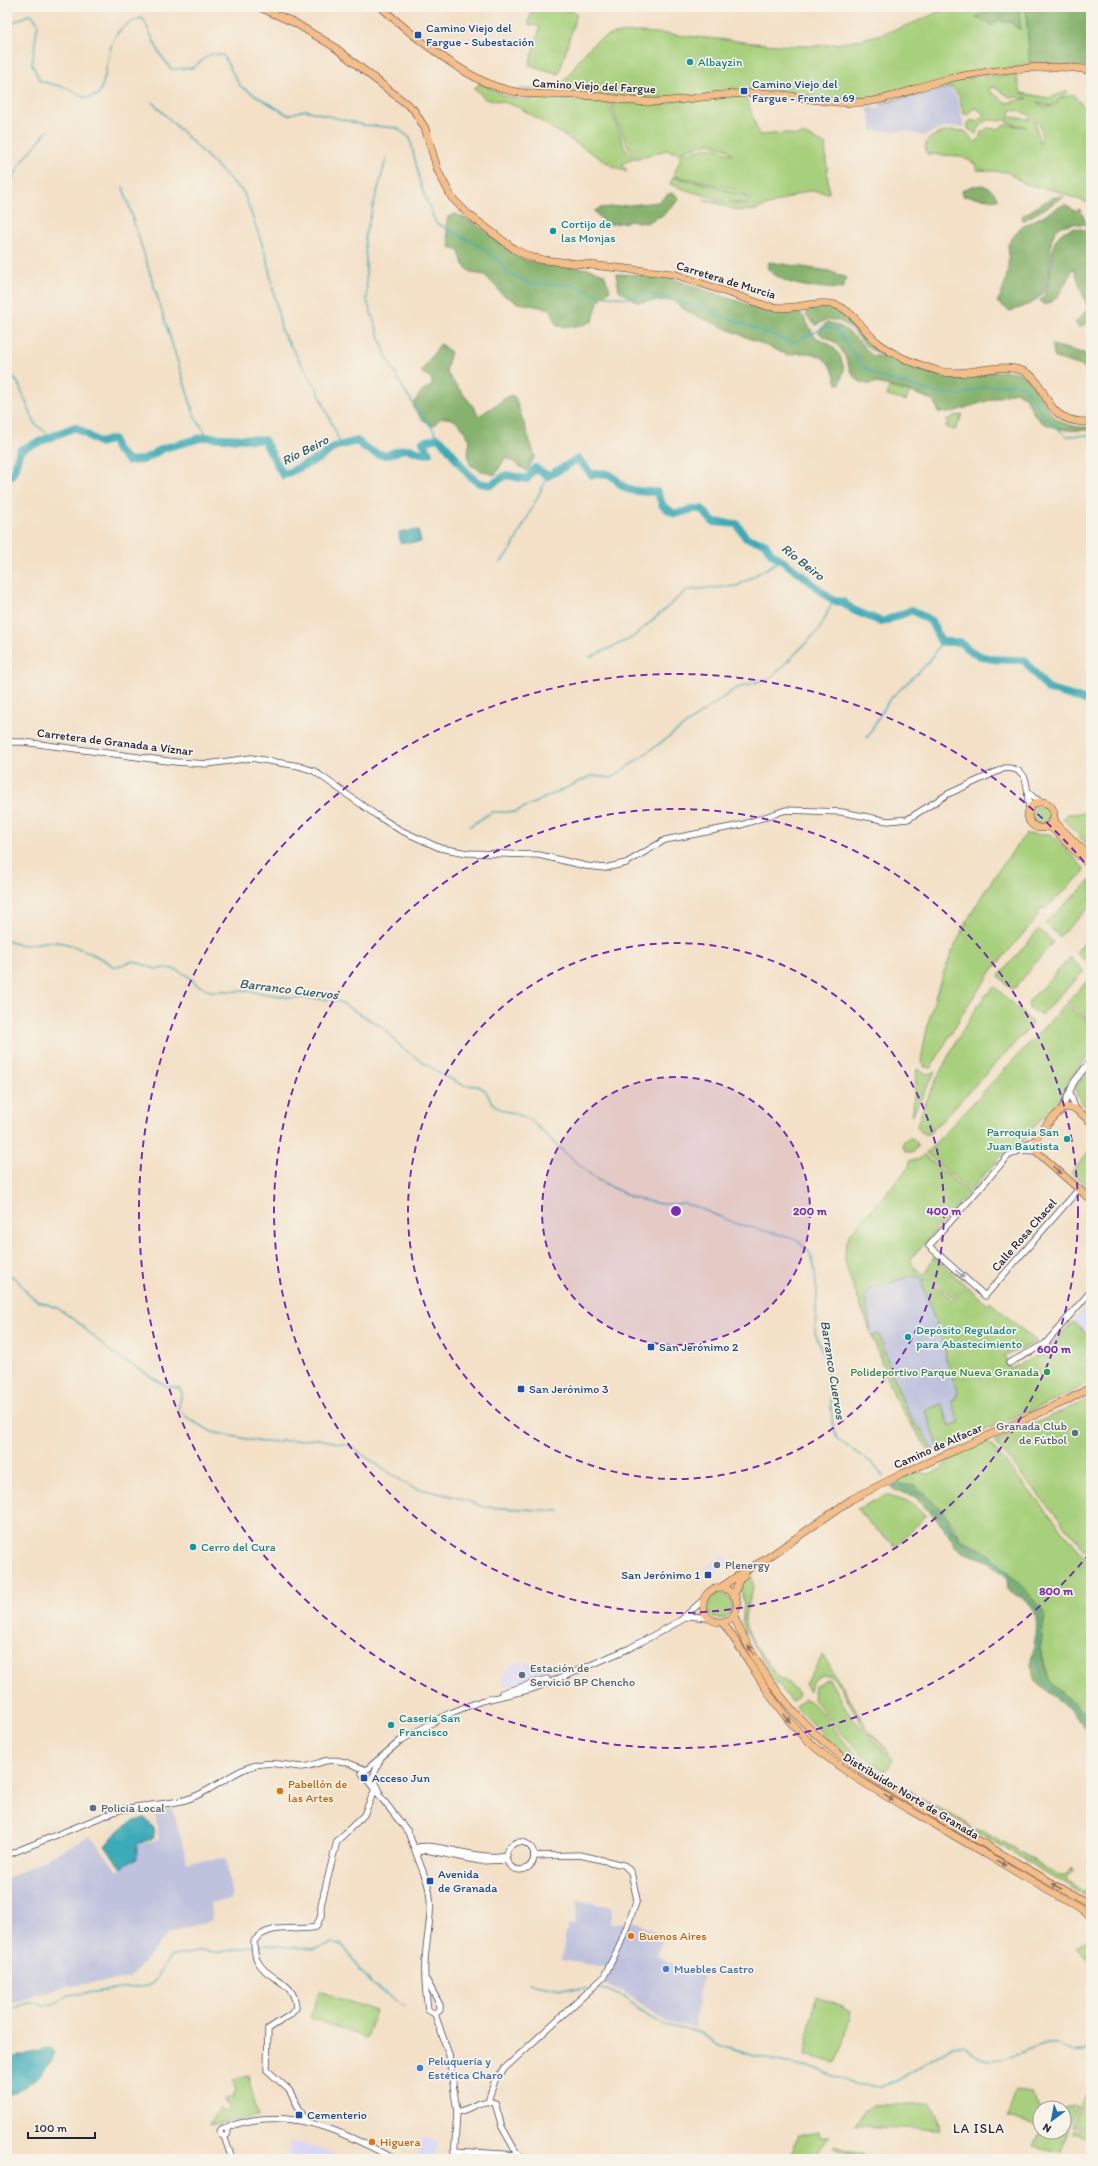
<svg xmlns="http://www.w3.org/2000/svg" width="1098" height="2166" font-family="Itim,sans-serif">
  <rect width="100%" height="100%" fill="#f7f3e8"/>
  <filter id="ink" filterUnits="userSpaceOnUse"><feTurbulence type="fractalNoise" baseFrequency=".025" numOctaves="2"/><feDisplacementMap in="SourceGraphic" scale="8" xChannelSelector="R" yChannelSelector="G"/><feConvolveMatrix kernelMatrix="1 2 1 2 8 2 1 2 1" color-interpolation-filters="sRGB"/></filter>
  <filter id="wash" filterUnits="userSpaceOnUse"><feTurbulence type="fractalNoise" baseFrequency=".012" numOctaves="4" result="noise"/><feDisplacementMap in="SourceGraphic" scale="16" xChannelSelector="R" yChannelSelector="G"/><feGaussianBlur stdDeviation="0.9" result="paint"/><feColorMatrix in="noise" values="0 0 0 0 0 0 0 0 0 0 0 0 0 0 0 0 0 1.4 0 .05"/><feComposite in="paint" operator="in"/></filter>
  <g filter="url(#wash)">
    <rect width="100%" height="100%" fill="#f3e0c6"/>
    <!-- built -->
    <g fill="#d8d7f8">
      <path d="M1091,1300V1338L1073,1322Z"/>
      <path d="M722,1554L729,1563L711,1577L706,1569V1566Z"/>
      <path d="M521,1661L552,1672L504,1686L502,1678L510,1665Z"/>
      <path d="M422,2137L438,2141L434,2159H417Z"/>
      <path d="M291,2141L335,2154L334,2159H286Z"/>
    </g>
    <!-- industrial -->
    <g fill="#bfc2dd">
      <path d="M951,88L958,99L964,127H947L923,136L907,131H873L867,106L873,105L874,109L880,108V104Z"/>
      <path d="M850,1234L930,1238L911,1258L912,1265L953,1301L967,1286L1005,1356L1010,1369L1017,1417L938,1451H935L931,1454L897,1403L848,1273L844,1251Z"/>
      <path d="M173,1808L187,1862L226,1858L232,1899L211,1903L212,1920L169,1933L130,1978L63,1987L7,2005V1879L90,1836L118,1871L132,1860L137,1844L159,1840L155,1811Z"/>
      <path d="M578,1900L612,1907L610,1923L632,1924L634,1921L665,1936L656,1956L703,1977L699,1992L695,2028L669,2023L624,1992L605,1985L601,1982L610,1968L561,1960L568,1924L574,1925Z"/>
    </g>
    <!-- green -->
    <g fill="#a7d07c" stroke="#64795c" fill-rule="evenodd">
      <path d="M533,7H557L577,13L559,74L529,65L540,27L528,24Z"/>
      <path d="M948,7H996L989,14H981L998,21L1000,17L1003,18L1019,28V7H1026L1030,66L992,72L880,97L843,101L772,91L657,99L519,89C529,89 553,83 560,85C575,70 585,45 605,37C629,27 671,35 696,37C734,40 774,47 811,46C859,44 905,29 948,7Z"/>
      <path d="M1013,74L1016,75L1021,93L1049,98L1068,91C1065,97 1056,103 1050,106L1037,102C1042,107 1048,108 1055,106L1060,99L1073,94L1091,115V204L1053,190L1025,184L1007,172L977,170L975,164L961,156L927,154C917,134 952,129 965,131L975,142L978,141L981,133L988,128L998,129L1005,125L1027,127L1008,123V119C995,125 986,111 976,134L968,129V123L971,120L977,122L981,117L985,115L976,108L971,110L967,115L963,113L959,96L952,87L880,104L938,84L961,79ZM992,86L1010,97L1028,98L1007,103L989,91ZM1011,110C1029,111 1048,124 1040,144L1035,122L1031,119L1009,117Z"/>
      <path d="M479,82L503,95L523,100L539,98L608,102L625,148L632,159L622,164L627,171L614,167L520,108L504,102L485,99L474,88L478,86Z"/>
      <path d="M745,95L744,100L748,102L759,135L786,133L796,136L803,134L825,144L829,193L816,191H807L755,210L740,211L702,199L745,205L749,203V198C740,187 689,179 673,176L680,160V154L667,150L634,159L618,124L610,100ZM710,143L728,149L732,154L710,147L688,153L682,151Z"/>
      <path d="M673,177L715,186L746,197L747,202L744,204C719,199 694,194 670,184Z"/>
      <path d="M889,387L909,392L906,401L887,396Z"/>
      <path d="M963,415L955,430L946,428V424H949L950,422L947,421V419H952L953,416Z"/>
      <circle cx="1041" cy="815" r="9"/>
      <path d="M1091,813V849L1063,819L1067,814Z"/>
      <path d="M1026,834L1052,835L1084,868L1083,873L1044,910L1042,907L1038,912L1040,914L994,968L967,1006L931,1068L925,1067L921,1062C933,974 971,902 1026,834Z"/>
      <path d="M1091,880V906L1059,937L1045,923Z"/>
      <path d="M1039,929L1053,942L1016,987L1011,989L999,976Z"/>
      <path d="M1091,936V965L1090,966L1076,952Z"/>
      <path d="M1070,958L1084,971L1040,1016L1029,1007L1028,1002Z"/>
      <path d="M1091,977V1023L1067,1002Z"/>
      <path d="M995,987L1031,1021L1032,1025L929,1134H923L917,1127C920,1106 978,994 995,987Z"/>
      <path d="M1066,1004L1091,1026V1052L1070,1078L1061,1100L1031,1129L1023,1142L1003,1154L970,1191L926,1153Z"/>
      <path d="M1091,1068V1112C1069,1092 1073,1089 1091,1068Z"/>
      <path d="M917,1069L926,1074L935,1072L912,1116Z"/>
      <circle cx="910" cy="1145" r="7"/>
      <path d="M1091,1150V1190L1071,1173Z"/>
      <path d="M924,1155L969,1193L911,1258L912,1265L953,1301L967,1286L988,1305L990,1302L1037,1342L1005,1356L1010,1369L1044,1353L1073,1322L1091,1338V1380L1073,1392L981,1432L980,1430L979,1433L942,1449L939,1448L925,1410L942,1404L950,1427L960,1423L951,1400L955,1399L958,1392L946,1359L945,1346L935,1327L937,1326L921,1281L925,1280L913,1275L870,1290L865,1296L871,1332L848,1273L845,1260L846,1244L850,1234L909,1167L910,1160H918Z"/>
      <path d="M934,1257L965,1285L953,1298L925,1273Z"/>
      <path d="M879,1334C884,1350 908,1425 921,1429L934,1453L931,1454L897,1403L872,1336Z"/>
      <path d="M1091,1398V1557L994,1442Z"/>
      <path d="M985,1441L990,1444L1091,1564V1720L1049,1681L1040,1649L1045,1615L1034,1598L977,1546L959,1539C951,1507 919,1499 896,1480L916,1472L929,1474L941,1469L953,1455Z"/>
      <path d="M886,1495L911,1503L926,1516L896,1546L874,1528L857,1509Z"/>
      <path d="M751,1575C759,1593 741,1608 746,1626C751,1641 769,1667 780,1678C787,1683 798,1687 798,1697L791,1702L769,1672L742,1624L744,1603L740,1587L745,1578Z"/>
      <circle cx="719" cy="1606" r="13"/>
      <path d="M823,1655L867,1728L890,1753L865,1729L835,1679C824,1669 811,1678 810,1692L805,1684Z"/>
      <path d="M829,1679L848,1712L866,1733L893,1759L885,1771C855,1752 835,1726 813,1699L815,1686L824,1680Z"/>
      <path d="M805,1699C816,1702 841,1740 852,1750C885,1782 934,1802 972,1828L984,1832L1061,1876H1066L1073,1868L1074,1872L1066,1879L1067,1881L1091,1895V1899L862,1765L825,1737L795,1707Z"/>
      <path d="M1091,1938V1961L1076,1948Z"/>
      <path d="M319,1991L376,2011L367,2038L310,2018Z"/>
      <path d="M816,1996L838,2004L851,2012L843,2046L835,2063L805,2055Z"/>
      <path d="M248,2076L258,2116L209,2125L219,2108L231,2113L228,2103H225L224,2099L233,2097V2093L236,2092L233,2080Z"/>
      <path d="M1091,2086V2126L1072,2128L1081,2102Z"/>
      <path d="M1016,2090L1033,2092L1040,2108L1038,2126L1007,2117Z"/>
      <path d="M931,2103L938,2120L940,2130L855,2126L865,2110L871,2106Z"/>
      <path d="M1075,2104L1077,2107L1065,2136L1062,2153L1033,2147L1040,2131L1064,2132L1063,2108Z"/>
      <path d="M1091,2128V2138L1072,2133V2131Z"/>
      <path d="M819,2132L820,2137H829L817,2154L825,2159H795L790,2155L799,2136Z"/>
      <path d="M835,2145L862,2154L865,2159H857V2156L833,2147Z"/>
    </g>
    <!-- forest -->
    <g fill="#85b26c" stroke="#546a54">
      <path d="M996,7H1019L1020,29L1016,28L1012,22H1001L1002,18H1000L993,26L976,18L981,14H989Z"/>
      <path d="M1026,7H1091V68L1030,66Z"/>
      <path d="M982,185C991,188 995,192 998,200L963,196L962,191L972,186Z"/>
      <path d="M670,193L676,195L680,199L663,215L646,223L633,221L606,225L594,211L601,208L658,202Z"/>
      <path d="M1053,197H1064L1023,221L1022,216Z"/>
      <path d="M1065,204L1075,211L1080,209L1087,225C1033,215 1059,265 1044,291C1037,303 1022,308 1010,311L997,302C1007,286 1010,263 1008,244L1020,228Z"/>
      <path d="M456,214L476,224L520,258L536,263L590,269L604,274L610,290L598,302L593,321C581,327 570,327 557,326L551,309L518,303L503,295L485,275L472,273L463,265L459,251L450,247L446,226L448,217Z"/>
      <path d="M1075,228L1091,231V321L1079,328L1075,323L1088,309L1074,268C1066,279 1060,302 1044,305L1040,301C1062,274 1038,234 1075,228Z"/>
      <path d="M769,262L829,271L846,278L843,289C816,287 787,289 767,268Z"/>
      <path d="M616,274L649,275L670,278L769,312H798L803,316L815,337L828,343L835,349L840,356L844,369L840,384H837C831,356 815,349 788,355L690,313L671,300L637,302L619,290Z"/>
      <path d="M826,306C852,312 862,335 881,351C860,357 851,303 816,325L806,316L807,309Z"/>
      <path d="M826,323C845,322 860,344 873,356C878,356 884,354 888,355C908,360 927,376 948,377C970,379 1005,364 1024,375C1046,387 1040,417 1070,425C1077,427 1084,428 1091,426V429C1077,433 1046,429 1037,418C1029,408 1029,395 1015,392L949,413L938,412C938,408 936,404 933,401C926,396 883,383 874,383C870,383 872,384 868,384C848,382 850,359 839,347C834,340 826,338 819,333V330Z"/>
      <path d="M440,344L451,352L446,371C455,387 470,399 479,416L510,395L515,397L535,456L527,471L506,457L495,475L482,471L470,465L468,453L470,440C461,427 459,417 441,418L433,426L422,419L413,407C418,396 420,390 432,386L431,378L421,372Z"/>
      <path d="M1052,345L1091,355V372L1082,366L1055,358Z"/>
      <path d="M898,1482L901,1484L915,1486L944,1512L959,1539L989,1554L1034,1598L1045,1615L1040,1649L1049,1681L1091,1720V1732C1075,1721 1065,1703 1049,1692C1044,1688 1038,1686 1035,1680C1026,1661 1041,1633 1035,1614C1033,1608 1026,1601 1022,1597L1014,1595L1008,1590L1007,1577L986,1560L963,1552L955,1546L944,1527L914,1496L895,1490L890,1486Z"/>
    </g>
    <!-- water -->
    <g fill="#3babb8" stroke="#2e667a">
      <path d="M418,530L421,542L400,543L399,532Z"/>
      <path d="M145,1818L153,1827L154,1838L137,1844V1859L132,1860L122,1869L105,1846C117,1831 126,1822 145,1818Z"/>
      <path d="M51,2048L55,2052C49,2072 25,2088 7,2096V2059Z"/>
    </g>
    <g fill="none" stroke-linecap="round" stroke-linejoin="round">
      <!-- stream -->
      <g stroke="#3babb8" stroke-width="1.5">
        <path d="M7,25L31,14L38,23L32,64L40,81L67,88L85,98L98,95C115,66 98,29 143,18L160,54L171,69L192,68L211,54L223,55L240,86L288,115L305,110L364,125L397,128L410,138L421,186L436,223L478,245L499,260L506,271L530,284L571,285L599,295L626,298L650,294L697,306L792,343L826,327L836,329L860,364L879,377L936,393L959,395L986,387L1014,384L1024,386L1042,414L1066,436L1091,435"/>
        <path d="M152,102L244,193L266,255L282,332L317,389L341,445"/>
        <path d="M387,156L365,236L367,301L386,356L407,395L433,429L438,438"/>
        <path d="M123,187L195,417L209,438"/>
        <path d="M7,190L21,163L48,130"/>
        <path d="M7,369L18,383L35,424L51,436"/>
        <path d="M501,562L512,548L548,476"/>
        <path d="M590,657L632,638L687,590L737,586L781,560"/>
        <path d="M867,738L889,700L929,662L941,642"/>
        <path d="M470,826L492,812H515L591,776L612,778L735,689L772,677L819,630L833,601"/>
        <path d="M7,940C24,951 39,939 58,942C72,944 102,957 114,967L134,961L156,969L167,968L177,970L188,976L196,984L210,991H248L293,998L330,999L338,1001L384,1028L402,1048L444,1076L463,1085L478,1086L485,1090L492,1103L502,1110L522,1116L533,1122L556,1145L596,1179L633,1198L661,1204H684L694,1206L737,1224L790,1237L798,1241L810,1253L814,1265L817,1292L815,1332L823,1354L829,1384L833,1429L838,1440L872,1463L883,1476"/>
        <path d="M7,1272L19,1282L28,1294L38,1301L57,1308L75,1320L111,1352L166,1386L180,1388L182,1394L178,1409L189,1419L212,1432L262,1442L319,1439L348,1445L411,1487L456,1497L484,1507L560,1511"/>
        <path d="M892,1485L909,1489L919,1494L942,1517L958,1541L997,1563L1015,1586L1038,1609L1040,1618L1037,1653L1041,1679L1091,1725"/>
        <path d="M529,1983L562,1989H588"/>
        <path d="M594,1989L606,1990L626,1998L636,2008L664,2025L700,2033L719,2045L758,2057L818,2069L853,2084L880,2087L895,2082L953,2046L964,2044C968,2048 972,2053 977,2056C997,2068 1029,2048 1048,2044C1065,2041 1070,2061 1091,2048"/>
        <path d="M7,2011L31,2002L44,2006L56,2003L68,1995L147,1986L154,1982L170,1957L203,1951L219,1952L266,1945L314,1949L332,1943L342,1945L347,1951L362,1973L372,1984L404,2006"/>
      </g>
      <!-- river -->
      <path stroke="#3babb8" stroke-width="8" d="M7,480L13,473L20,450L75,427L100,443L113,439L116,449L128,461L143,460L164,448L205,437L264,440L283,475L320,458L334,447L357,441C366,449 378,458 390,454C397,452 402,448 408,449C417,451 420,455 429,453L423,442L438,438C454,450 460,470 476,481C479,484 486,484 491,485L506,475L527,479L535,468L548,476L578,459L592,475C617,469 612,482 628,489C636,492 649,492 657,492L663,506L675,514L693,509H702L713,522L737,524L746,538L765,543L771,553L802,575L833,601L843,602L853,610L882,622L912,610L931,621L941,642H960C979,662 998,660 1024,660L1048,689L1091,702"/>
    </g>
  </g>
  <g filter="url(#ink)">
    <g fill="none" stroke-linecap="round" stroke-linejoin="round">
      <!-- minor casing -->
      <g stroke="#413e50" stroke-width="7">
        <g id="minor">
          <path d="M7,742H23L176,762L207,764L251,758L299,766L314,771L376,815L400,830L440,848L467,853L539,855L586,866L605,868L626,863L665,840L741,825L786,810L842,812L888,821L908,819L948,794L1005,768C1032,768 1026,790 1029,808"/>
          <path d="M1028,792L1034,798L1040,801"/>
          <path d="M1070,1093L1075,1108"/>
          <path d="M1062,1109L1074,1082L1091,1060"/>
          <path d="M1020,1150L1036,1139"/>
          <path d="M1036,1151L1020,1150L1008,1156L929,1246L985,1296L1079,1189"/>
          <path d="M1009,1363L1045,1344L1091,1291"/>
          <path d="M682,1619L703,1600"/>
          <path d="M502,1693L547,1679"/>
          <path d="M362,1773L408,1832L427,1882C435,1908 426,1936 425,1962C424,1977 426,1995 428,2010L435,2014"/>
          <path d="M364,1776L365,1771L400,1741L448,1714L481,1701L532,1689L556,1680L630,1648L689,1616L708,1618"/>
          <path d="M373,1777L380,1792"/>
          <path d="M369,1779L373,1777L380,1760"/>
          <circle cx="520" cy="1856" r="14"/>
          <path d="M415,1848C434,1840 478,1862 507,1855"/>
          <path d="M417,1852L426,1850L481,1861L507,1860"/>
          <path d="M7,1855L116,1811C139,1804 162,1806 185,1800C208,1794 226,1776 247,1768C267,1760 282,1765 301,1767C310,1767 317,1763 325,1761C340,1758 353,1765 366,1770"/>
          <path d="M427,1981L440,2005V2010L435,2014"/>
          <path d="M435,2014L449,2055L457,2112L454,2159"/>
          <path d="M488,2101L495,2080L505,2068L603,1978L619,1947L637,1900L631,1872L624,1865L580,1855L534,1856"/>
          <path d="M457,2112C470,2110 481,2098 495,2103L502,2127L520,2159"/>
          <path d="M306,2121L289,2090L267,2070L268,2029L290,2015L296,2008C295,1979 268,1982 257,1960C254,1954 254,1947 254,1941C270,1922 295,1932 316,1927L321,1916V1905L337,1841L364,1815L375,1789"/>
          <circle cx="224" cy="2132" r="4"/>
          <path d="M226,2129C232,2124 241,2123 249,2121C301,2110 350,2136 395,2159"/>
          <path d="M224,2136L232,2159"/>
          <path d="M454,2151L518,2155"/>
        </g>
      </g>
      <!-- major casing -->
      <g stroke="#413e50" stroke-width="8">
        <g id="major">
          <path d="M259,7L295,23L333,46L413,109L425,128L438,171L452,198L468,214L514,249L530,257L544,260L674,274L767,306C776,308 785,308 794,307C808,306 822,301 836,305C853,311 863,330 876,341C892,356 918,365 939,371C966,378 998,361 1023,371C1051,382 1039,424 1091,422"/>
          <path d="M381,7C409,33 467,80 504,89C528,96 554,94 578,95C603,96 628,102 653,102C686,101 719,93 753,93C793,92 831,108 872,101C895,98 917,87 940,81C973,72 1059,61 1091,71"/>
          <circle cx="1041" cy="815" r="13"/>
          <path d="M1054,818L1056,823L1091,858"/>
          <path d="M1048,826L1054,830L1091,867"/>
          <path d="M1091,1122C1082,1115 1074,1103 1062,1109C1053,1119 1030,1137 1036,1151L1091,1200"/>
          <circle cx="720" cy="1605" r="17"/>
          <path d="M720,1588L743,1572L766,1559L852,1499L902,1474L1066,1401L1091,1387"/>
          <path d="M734,1596L739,1580L745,1574"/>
          <path d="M734,1615C738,1630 747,1643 754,1656C805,1744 867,1776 952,1825C998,1852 1044,1879 1091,1905"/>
          <path d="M723,1623C750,1659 769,1701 801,1734C839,1772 888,1797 934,1824C986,1854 1038,1885 1091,1915"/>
        </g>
      </g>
      <!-- minor -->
      <use href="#minor" stroke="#fff" stroke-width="5.5"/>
      <!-- major -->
      <use href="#major" stroke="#f6be87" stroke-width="7"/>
    </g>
    <!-- one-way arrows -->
    <defs><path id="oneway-solid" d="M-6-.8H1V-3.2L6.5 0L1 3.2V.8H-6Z"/></defs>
    <g fill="#8c7061">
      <use href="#oneway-solid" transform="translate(1057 1170) rotate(41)"/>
      <use href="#oneway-solid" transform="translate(751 1650) rotate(-120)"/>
      <use href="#oneway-solid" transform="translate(787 1718) rotate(49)"/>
      <use href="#oneway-solid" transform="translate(889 1798) rotate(31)"/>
      <use href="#oneway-solid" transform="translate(1001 1863) rotate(30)"/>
      <use href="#oneway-solid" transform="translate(1057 1886) rotate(-150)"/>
    </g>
    <use fill="#9c9ca7" href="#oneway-solid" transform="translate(960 1274) rotate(41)"/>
  </g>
  <!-- distance rings -->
  <circle cx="676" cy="1211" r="134" fill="#7b2cbf" fill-opacity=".12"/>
  <g fill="none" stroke="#7b2cbf" stroke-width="2" stroke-dasharray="7 5">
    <circle cx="676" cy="1211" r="134"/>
    <circle cx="676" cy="1211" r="268"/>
    <circle cx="676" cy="1211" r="402"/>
    <path d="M1090 1553A537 537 0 1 1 1090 869"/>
  </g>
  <!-- markers -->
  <g fill="#1a4fb4" stroke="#f7f3e8" stroke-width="1.5">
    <rect x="414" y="31" width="8" height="8" rx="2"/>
    <rect x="740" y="87" width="8" height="8" rx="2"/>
    <rect x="647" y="1343" width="8" height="8" rx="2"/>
    <rect x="517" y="1385" width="8" height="8" rx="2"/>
    <rect x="704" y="1571" width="8" height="8" rx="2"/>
    <rect x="360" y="1774" width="8" height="8" rx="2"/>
    <rect x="426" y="1877" width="8" height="8" rx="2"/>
    <rect x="295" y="2111" width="8" height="8" rx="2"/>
  </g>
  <g fill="#0f9aa8" stroke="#f7f3e8" stroke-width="1.5">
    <circle cx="690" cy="62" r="4"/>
    <circle cx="553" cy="231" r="4"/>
    <circle cx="1067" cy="1139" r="4"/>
    <circle cx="908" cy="1337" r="4"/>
    <circle cx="193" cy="1547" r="4"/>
    <circle cx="391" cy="1725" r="4"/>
  </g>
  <circle fill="#2e9e5b" stroke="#f7f3e8" stroke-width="1.5" cx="1047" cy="1372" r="4"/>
  <g fill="#5c6f8a" stroke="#f7f3e8" stroke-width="1.5">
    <circle cx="1075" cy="1433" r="4"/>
    <circle cx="717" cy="1565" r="4"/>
    <circle cx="522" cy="1675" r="4"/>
    <circle cx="93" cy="1808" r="4"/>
  </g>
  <g fill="#e8710a" stroke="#f7f3e8" stroke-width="1.5">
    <circle cx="280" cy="1791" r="4"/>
    <circle cx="631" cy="1936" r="4"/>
    <circle cx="372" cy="2142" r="4"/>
  </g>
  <g fill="#3f7fe0" stroke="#f7f3e8" stroke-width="1.5">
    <circle cx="666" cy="1969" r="4"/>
    <circle cx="420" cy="2068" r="4"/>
  </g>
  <g text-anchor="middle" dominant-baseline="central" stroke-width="3.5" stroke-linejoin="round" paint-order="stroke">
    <!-- transit labels -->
    <g font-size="12" fill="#164399" stroke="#f7f3e8" text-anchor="start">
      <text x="426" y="28">Camino Viejo del<tspan x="426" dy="14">Fargue - Subestación</tspan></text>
      <text x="752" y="84">Camino Viejo del<tspan x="752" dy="14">Fargue - Frente a 69</tspan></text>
      <text x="659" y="1347">San Jerónimo 2</text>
      <text x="529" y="1389">San Jerónimo 3</text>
      <text x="700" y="1575" text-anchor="end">San Jerónimo 1</text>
      <text x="372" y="1778">Acceso Jun</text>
      <text x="438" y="1874">Avenida<tspan x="438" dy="14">de Granada</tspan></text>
      <text x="307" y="2115">Cementerio</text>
    </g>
    <!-- culture labels -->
    <g font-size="12" fill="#0d838f" stroke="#f7f3e8" text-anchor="start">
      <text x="698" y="62">Albayzin</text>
      <text x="561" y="224">Cortijo de<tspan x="561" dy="14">las Monjas</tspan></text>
      <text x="1059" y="1132" text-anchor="end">Parroquia San<tspan x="1059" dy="14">Juan Bautista</tspan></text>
      <text x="916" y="1330">Depósito Regulador<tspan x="916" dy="14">para Abastecimiento</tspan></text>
      <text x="201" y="1547">Cerro del Cura</text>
      <text x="399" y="1718">Casería San<tspan x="399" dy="14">Francisco</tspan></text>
    </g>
    <!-- street labels -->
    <g font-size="12" fill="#22223b" stroke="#f7f3e8">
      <text transform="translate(594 86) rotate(3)">Camino Viejo del Fargue</text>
      <text transform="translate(726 280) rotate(17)">Carretera de Murcia</text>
      <text transform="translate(115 742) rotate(7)">Carretera de Granada a Víznar</text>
      <text transform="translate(1024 1235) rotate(-49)">Calle Rosa Chacel</text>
      <text transform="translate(938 1446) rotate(-24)">Camino de Alfacar</text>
      <text transform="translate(911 1796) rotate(31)">Distribuidor Norte de Granada</text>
    </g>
    <!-- leisure labels -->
    <g font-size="12" fill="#27864d" stroke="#f7f3e8" text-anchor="end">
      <text x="1039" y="1372">Polideportivo Parque Nueva Granada</text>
    </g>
    <!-- service labels -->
    <g font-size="12" fill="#4e5e75" stroke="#f7f3e8" text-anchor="start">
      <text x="1067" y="1426" text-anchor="end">Granada Club<tspan x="1067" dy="14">de Fútbol</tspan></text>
      <text x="725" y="1565">Plenergy</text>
      <text x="530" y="1668">Estación de<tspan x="530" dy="14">Servicio BP Chencho</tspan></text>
      <text x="101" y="1808">Policía Local</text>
    </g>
    <!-- food labels -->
    <g font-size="12" fill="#c56008" stroke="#f7f3e8" text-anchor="start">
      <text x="288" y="1784">Pabellón de<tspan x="288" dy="14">las Artes</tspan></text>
      <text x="639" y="1936">Buenos Aires</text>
      <text x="380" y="2142">Higuera</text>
    </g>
    <!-- shop labels -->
    <g font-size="12" fill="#366cbe" stroke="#f7f3e8" text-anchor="start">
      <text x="674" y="1969">Muebles Castro</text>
      <text x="428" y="2061">Peluquería y<tspan x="428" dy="14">Estética Charo</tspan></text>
    </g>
    <!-- water labels -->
    <g font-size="13" font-style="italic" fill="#2c596d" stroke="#f7f3e8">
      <text transform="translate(305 450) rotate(-27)">Río Beiro</text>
      <text transform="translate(803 562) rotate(38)">Río Beiro</text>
      <text transform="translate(289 989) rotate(7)">Barranco Cuervos</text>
      <text transform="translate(833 1370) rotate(81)">Barranco Cuervos</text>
    </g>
    <!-- neighbourhood labels -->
    <g font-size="13" letter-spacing="1" fill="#22223b" stroke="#f7f3e8">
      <text x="979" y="2128">LA ISLA</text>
    </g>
  </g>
  <circle cx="676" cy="1211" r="6" fill="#7b2cbf" stroke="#f7f3e8" stroke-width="2"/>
  <g font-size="12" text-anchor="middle" font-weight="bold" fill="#7b2cbf" stroke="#f7f3e8" stroke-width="3.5" stroke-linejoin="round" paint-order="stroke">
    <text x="810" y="1215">200 m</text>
    <text x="944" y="1215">400 m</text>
    <text x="1054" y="1353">600 m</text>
    <text x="1056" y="1595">800 m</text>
  </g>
  <!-- margin -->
  <rect width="1098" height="2166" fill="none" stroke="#f7f3e8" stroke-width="24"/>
  <!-- north arrow -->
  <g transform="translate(1052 2120) rotate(212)"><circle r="19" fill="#f7f3e8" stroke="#a29fa3"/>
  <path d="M0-3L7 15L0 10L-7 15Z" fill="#1f6fb2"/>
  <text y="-6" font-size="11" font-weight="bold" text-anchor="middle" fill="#22223b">N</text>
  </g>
  <!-- scale -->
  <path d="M28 2132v6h67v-6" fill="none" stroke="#22223b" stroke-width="2"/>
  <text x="34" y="2132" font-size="12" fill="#22223b" stroke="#f7f3e8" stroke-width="3" paint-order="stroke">100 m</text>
</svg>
